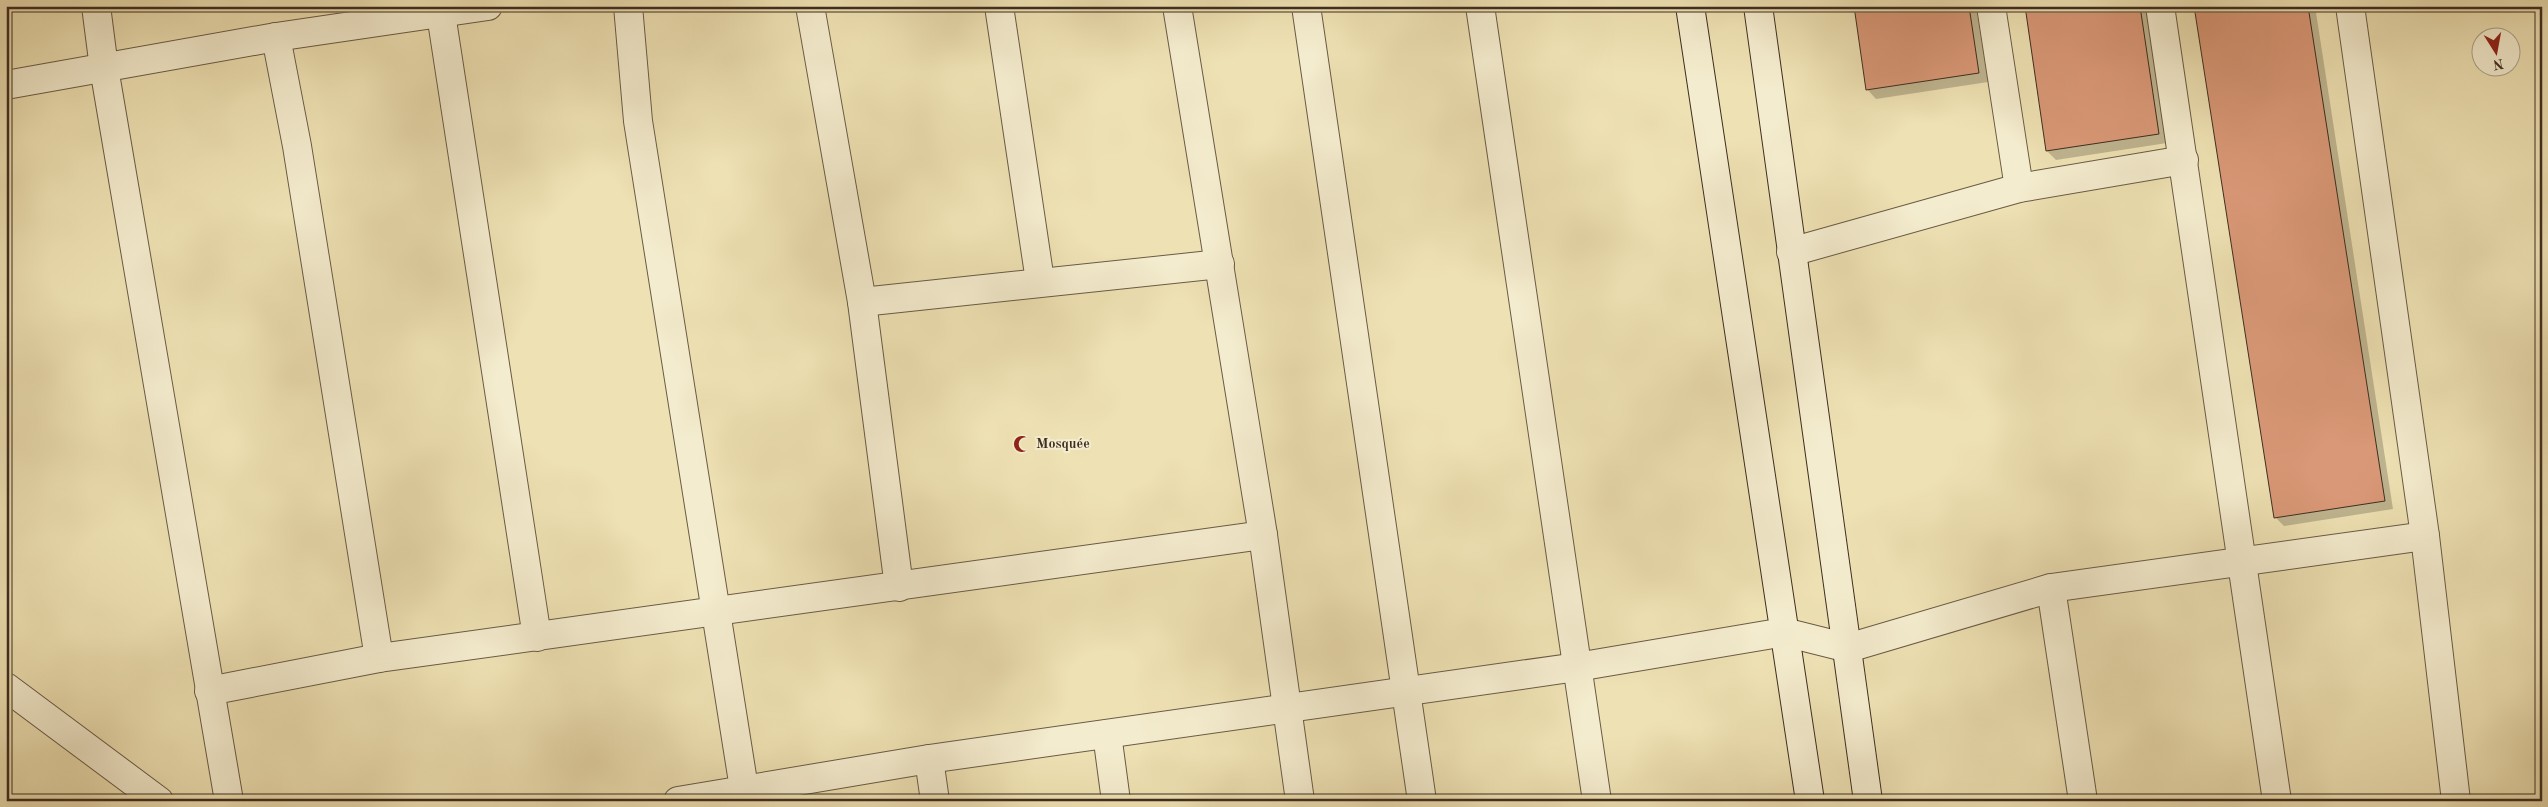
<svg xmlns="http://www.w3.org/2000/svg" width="2548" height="807" font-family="'Old Standard TT',serif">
  <rect width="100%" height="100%" fill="#eee1b3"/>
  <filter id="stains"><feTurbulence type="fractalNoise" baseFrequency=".004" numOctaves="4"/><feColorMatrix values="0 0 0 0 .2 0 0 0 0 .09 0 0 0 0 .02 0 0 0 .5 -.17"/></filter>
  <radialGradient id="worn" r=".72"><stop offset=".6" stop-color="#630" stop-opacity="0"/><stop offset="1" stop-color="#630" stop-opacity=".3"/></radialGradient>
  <!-- shadow -->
  <g fill="#0003">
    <path d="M1855,6H1976L1988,82L1876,99L1867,89Z"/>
    <path d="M2026,6H2147L2167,143L2056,160L2047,151Z"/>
    <path d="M2195,6H2315L2393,509L2284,526L2275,517Z"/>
  </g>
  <!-- building -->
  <g fill="#d99877" stroke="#3d2e21">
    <path d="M1854,6H1969L1979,73L1866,90Z"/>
    <path d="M2025,6H2140L2159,134L2046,151Z"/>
    <path d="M2194,6H2308L2385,501L2274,518Z"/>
  </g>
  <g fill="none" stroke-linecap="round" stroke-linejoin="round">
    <!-- minor casing -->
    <g stroke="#695b46" stroke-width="30">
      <g id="minor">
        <path d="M628,6L638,121L746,801"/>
        <path d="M810,6L862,302L899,587"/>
        <path d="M999,6L1040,281"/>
        <path d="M1177,6L1263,535L1300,801"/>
        <path d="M1306,6L1422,801"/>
        <path d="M1480,6L1597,801"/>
        <path d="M1991,6L2019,188"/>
        <path d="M2160,6L2277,801"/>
        <path d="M2350,6L2425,536L2456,801"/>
        <path d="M441,14L537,637"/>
        <path d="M276,37L297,146L379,658"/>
        <path d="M1791,252L2019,188L2184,160"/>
        <path d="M862,302L1220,264"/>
        <path d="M2051,588L2083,801"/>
        <path d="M6,687L159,801"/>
        <path d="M209,691L379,658L1263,535"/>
        <path d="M1107,734L1116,801"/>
        <path d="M929,759L935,801"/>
        <path d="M678,801L929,759L1577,667L1784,632L1848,648L2051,588L2425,536"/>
      </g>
    </g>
    <!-- tertiary casing -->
    <g stroke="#695b46" stroke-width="30">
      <g id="tertiary">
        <path d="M96,6L104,68L229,801"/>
        <path d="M6,85L276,37L488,6"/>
      </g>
    </g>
    <!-- secondary casing -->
    <g stroke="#3d2e21" stroke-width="30">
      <g id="secondary">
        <path d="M1690,6L1810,801"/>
        <path d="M1758,6L1868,801"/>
      </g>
    </g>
    <!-- minor -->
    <use href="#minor" stroke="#f4ecce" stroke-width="28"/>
    <!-- tertiary -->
    <use href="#tertiary" stroke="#f4ecce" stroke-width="28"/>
    <!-- secondary -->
    <use href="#secondary" stroke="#f4ecce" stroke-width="28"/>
  </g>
  <!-- icons -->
  <defs>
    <g id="mosque-bare" transform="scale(1.35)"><path d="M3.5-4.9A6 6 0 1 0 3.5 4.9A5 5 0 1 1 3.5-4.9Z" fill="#8f2418" stroke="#f4ecce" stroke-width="2.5" paint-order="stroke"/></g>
  </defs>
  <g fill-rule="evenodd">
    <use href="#mosque-bare" x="1022" y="444"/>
  </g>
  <g text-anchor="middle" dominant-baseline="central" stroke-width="4" stroke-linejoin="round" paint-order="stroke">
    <!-- poi labels -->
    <g font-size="14" font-weight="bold" fill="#3d2e21" stroke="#f4ecce" text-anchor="start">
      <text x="1036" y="444">Mosquée</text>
    </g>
  </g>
  <!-- margin -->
  <rect width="2548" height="807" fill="none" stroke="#eee1b3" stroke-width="25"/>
  <rect x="8" y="8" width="2533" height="792" fill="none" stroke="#3d2e21" stroke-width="2.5"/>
  <rect x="12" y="12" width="2523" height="782" fill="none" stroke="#3d2e21"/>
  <!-- north arrow -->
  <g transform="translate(2496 52) rotate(169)"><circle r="24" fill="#f4ecce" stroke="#aba089"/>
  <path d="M0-4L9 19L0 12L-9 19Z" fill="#8f2418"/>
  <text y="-8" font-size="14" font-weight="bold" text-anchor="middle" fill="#3d2e21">N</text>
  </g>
  <rect width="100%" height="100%" filter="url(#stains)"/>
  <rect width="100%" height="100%" fill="url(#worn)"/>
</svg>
